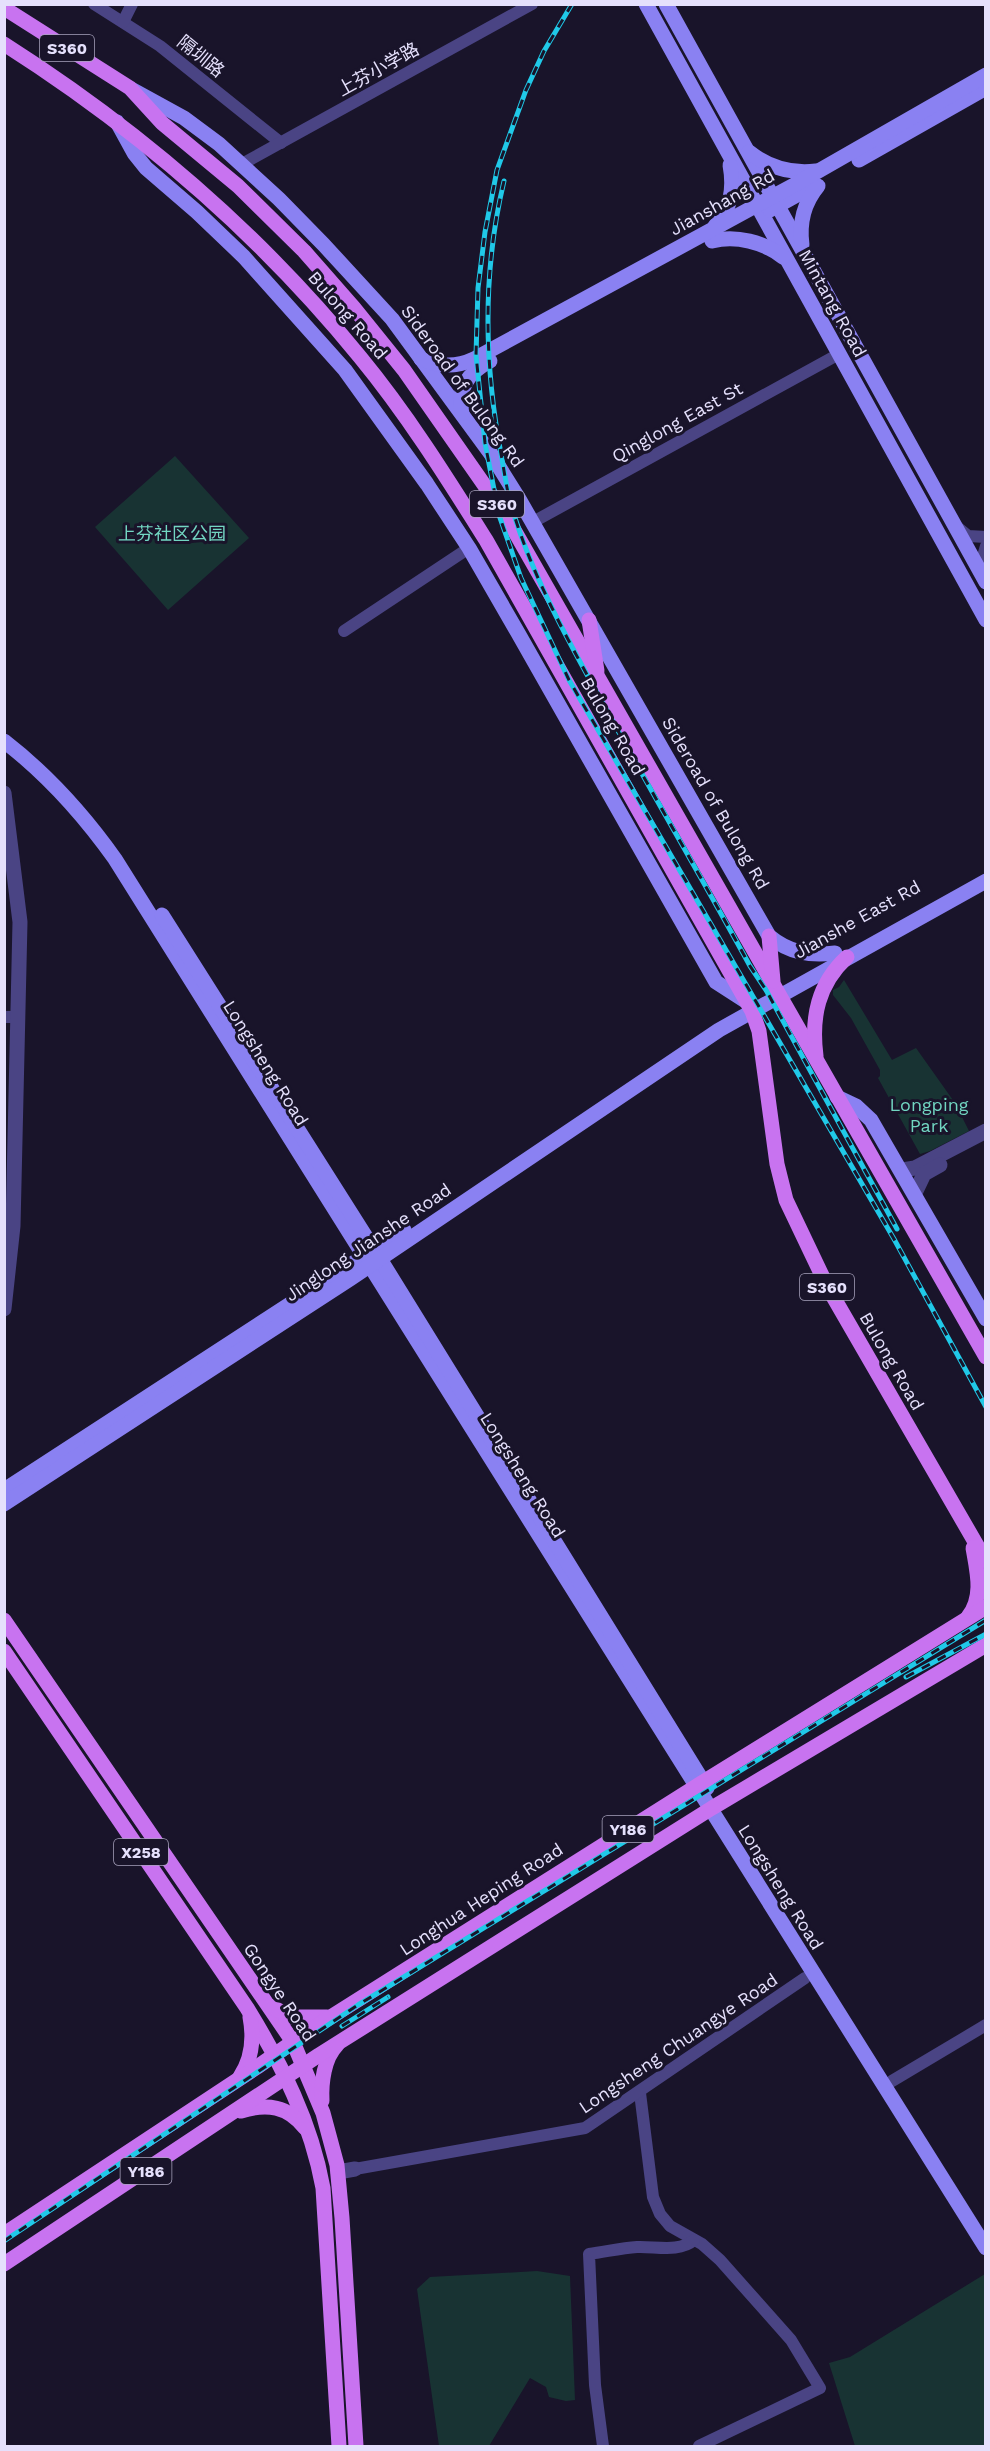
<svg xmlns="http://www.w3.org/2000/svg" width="990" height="2451" font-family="'Work Sans','Noto Sans SC',sans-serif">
  <rect width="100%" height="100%" fill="#19142a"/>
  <!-- green -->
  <g fill="#183333">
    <path d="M175,456L249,538L168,610L95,527Z"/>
    <path d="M844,980L892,1060L916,1048L955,1103L969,1131L930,1151L920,1154L878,1078L880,1076V1070L851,1018L833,995V990L839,987Z"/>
    <path d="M537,2271L570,2276L575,2400L566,2401L549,2397L546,2387L530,2378L489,2446H439L417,2289L430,2277Z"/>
    <path d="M985,2274V2446H855L829,2363L850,2357Z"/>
  </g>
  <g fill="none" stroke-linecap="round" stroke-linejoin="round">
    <!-- minor -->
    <g stroke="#4a4484" stroke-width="12">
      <path d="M94,4L160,46L281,143"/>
      <path d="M123,22L132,4"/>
      <path d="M242,164L532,4"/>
      <path d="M533,522L839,354"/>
      <path d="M957,527L968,536L986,537"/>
      <path d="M982,573L981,563L986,546"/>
      <path d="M344,631L469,548"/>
      <path d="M4,1017H18"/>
      <path d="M892,2081L986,2025"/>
      <path d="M640,2093L653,2197L660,2214L670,2226L702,2244L720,2260L791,2340L820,2388L699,2446"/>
      <path d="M355,2169L585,2128L805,1978"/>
      <path d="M603,2446L595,2385L589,2254C605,2252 621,2248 637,2247C655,2246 679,2253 694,2240"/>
    </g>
    <!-- tertiary -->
    <g stroke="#4a4484" stroke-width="15">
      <path d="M4,793L20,922L13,1226L4,1309"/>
      <path d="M902,1170L915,1168L986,1131"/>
      <path d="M915,1193L924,1174L940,1165"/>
      <path d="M338,2172L355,2169"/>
    </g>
    <!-- secondary -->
    <g stroke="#8a81f2" stroke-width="15">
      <path d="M646,4L986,620"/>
      <path d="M666,4L986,582"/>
      <path d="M133,90L184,118L219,144L279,199L324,245L392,319L491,454L519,499L769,936C789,953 810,956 835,953"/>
      <path d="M117,122L134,153L146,168L197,212L244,257L345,370L427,484L469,548L518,633L716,982L747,1002"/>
      <path d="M749,152C768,167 791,174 816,171"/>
      <path d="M859,160L986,88"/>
      <path d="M770,210L815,185"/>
      <path d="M715,226C732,209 734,187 730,165"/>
      <path d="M712,241C736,235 764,242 783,257"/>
      <path d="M802,245C799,223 803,204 818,186"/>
      <path d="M421,359C439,367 457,367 474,359L794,185L986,75"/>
      <path d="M462,413C457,388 468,373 490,361"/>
      <path d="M4,741C48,775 83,814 115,859L986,2248"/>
      <path d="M162,915L385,1267L707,1788"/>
      <path d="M837,1097L856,1106L871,1120L986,1319"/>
      <path d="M4,1490L404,1230"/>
      <path d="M4,1504L350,1279L719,1030L986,881"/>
    </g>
    <!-- primary -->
    <g stroke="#c873f0" stroke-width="15">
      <path d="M4,8L130,88L162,123L238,186L304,251L354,308L404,370L506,516L986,1357"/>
      <path d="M4,44C139,130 259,233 360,357C407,414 447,478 486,540L752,1011L759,1031L777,1164L786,1200L827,1286L986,1561"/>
      <path d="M589,620L597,671"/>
      <path d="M769,936L773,981"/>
      <path d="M816,1056C811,1017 818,984 847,957"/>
      <path d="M968,1617C984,1597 977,1571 973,1548"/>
      <path d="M4,1620L293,2042L323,2113L337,2165L342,2218L356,2446"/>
      <path d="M4,1651L247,2008C282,2065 311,2122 323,2188L339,2446"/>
      <path d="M270,2006L291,2017H327"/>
      <path d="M240,2077C252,2059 254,2038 250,2017"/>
      <path d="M322,2101C321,2083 324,2058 337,2045"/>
      <path d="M241,2111C267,2103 288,2106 305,2128"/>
      <path d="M4,2234L257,2067L310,2030L695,1787L986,1607"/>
      <path d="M4,2264L319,2055L712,1808L986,1645"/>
    </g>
    <!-- rail casing -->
    <g stroke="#20c9e8" stroke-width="5">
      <g id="rail">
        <path d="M572,4L544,51L526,90L497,170L485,232L478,288L476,355L485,443L499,515L521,578L569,680L894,1239L986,1407"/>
        <path d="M504,181C482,273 484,367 502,459C505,476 507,492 512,508C533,579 570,644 606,709C653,795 703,880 750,966L766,990L897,1229"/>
        <path d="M906,1677L986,1634"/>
        <path d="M342,2026L388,1997"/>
        <path d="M4,2241L358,2005L986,1620"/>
      </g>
    </g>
    <!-- rail -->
    <use href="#rail" stroke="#19142a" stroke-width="3" stroke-dasharray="9" stroke-linecap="butt"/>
  </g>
  <g text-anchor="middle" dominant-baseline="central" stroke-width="6" stroke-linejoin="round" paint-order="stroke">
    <!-- shield labels -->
    <g fill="#19142a" stroke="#a8a3bd" stroke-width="1.5">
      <rect x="40" y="35" width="54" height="26" rx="4.5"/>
      <rect x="470" y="491" width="54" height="26" rx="4.5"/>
      <rect x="800" y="1274" width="54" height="26" rx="4.5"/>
      <rect x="602.5" y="1816" width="51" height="26" rx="4.5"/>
      <rect x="114" y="1839" width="54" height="26" rx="4.5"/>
      <rect x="120.5" y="2158" width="51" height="26" rx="4.5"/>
    </g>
    <g font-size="16" font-weight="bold" fill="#e5e0fc">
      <text x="67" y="48">S360</text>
      <text x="497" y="504">S360</text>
      <text x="827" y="1287">S360</text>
      <text x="628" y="1829">Y186</text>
      <text x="141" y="1852">X258</text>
      <text x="146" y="2171">Y186</text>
    </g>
    <!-- street labels -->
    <g font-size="18" fill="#e5e0fc" stroke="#19142a">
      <text transform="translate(201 56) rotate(39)">隔圳路</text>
      <text transform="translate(378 69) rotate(-29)">上芬小学路</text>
      <text transform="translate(722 202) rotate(-29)">Jianshang Rd</text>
      <text transform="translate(833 303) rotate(61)">Mintang Road</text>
      <text transform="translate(348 315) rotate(49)">Bulong Road</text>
      <text transform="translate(463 386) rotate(54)">Sideroad of Bulong Rd</text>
      <text transform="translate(677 422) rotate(-29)">Qinglong East St</text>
      <text transform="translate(613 726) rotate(60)">Bulong Road</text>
      <text transform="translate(716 803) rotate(60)">Sideroad of Bulong Rd</text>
      <text transform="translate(857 919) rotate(-29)">Jianshe East Rd</text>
      <text transform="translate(266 1063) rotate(58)">Longsheng Road</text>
      <text transform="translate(368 1242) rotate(-34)">Jinglong Jianshe Road</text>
      <text transform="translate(892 1361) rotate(60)">Bulong Road</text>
      <text transform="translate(523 1475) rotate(58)">Longsheng Road</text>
      <text transform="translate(781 1887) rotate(58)">Longsheng Road</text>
      <text transform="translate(481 1899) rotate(-33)">Longhua Heping Road</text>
      <text transform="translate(280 1992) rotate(56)">Gongye Road</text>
      <text transform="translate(678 2043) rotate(-34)">Longsheng Chuangye Road</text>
    </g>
    <!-- park labels -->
    <g font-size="18" fill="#72d6c2" stroke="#19142a">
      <text x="172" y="533">上芬社区公园</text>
      <text x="929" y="1104">Longping<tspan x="929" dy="21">Park</tspan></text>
    </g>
  </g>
  <!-- border -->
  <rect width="990" height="2451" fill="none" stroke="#e5e0fc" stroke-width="12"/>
</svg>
